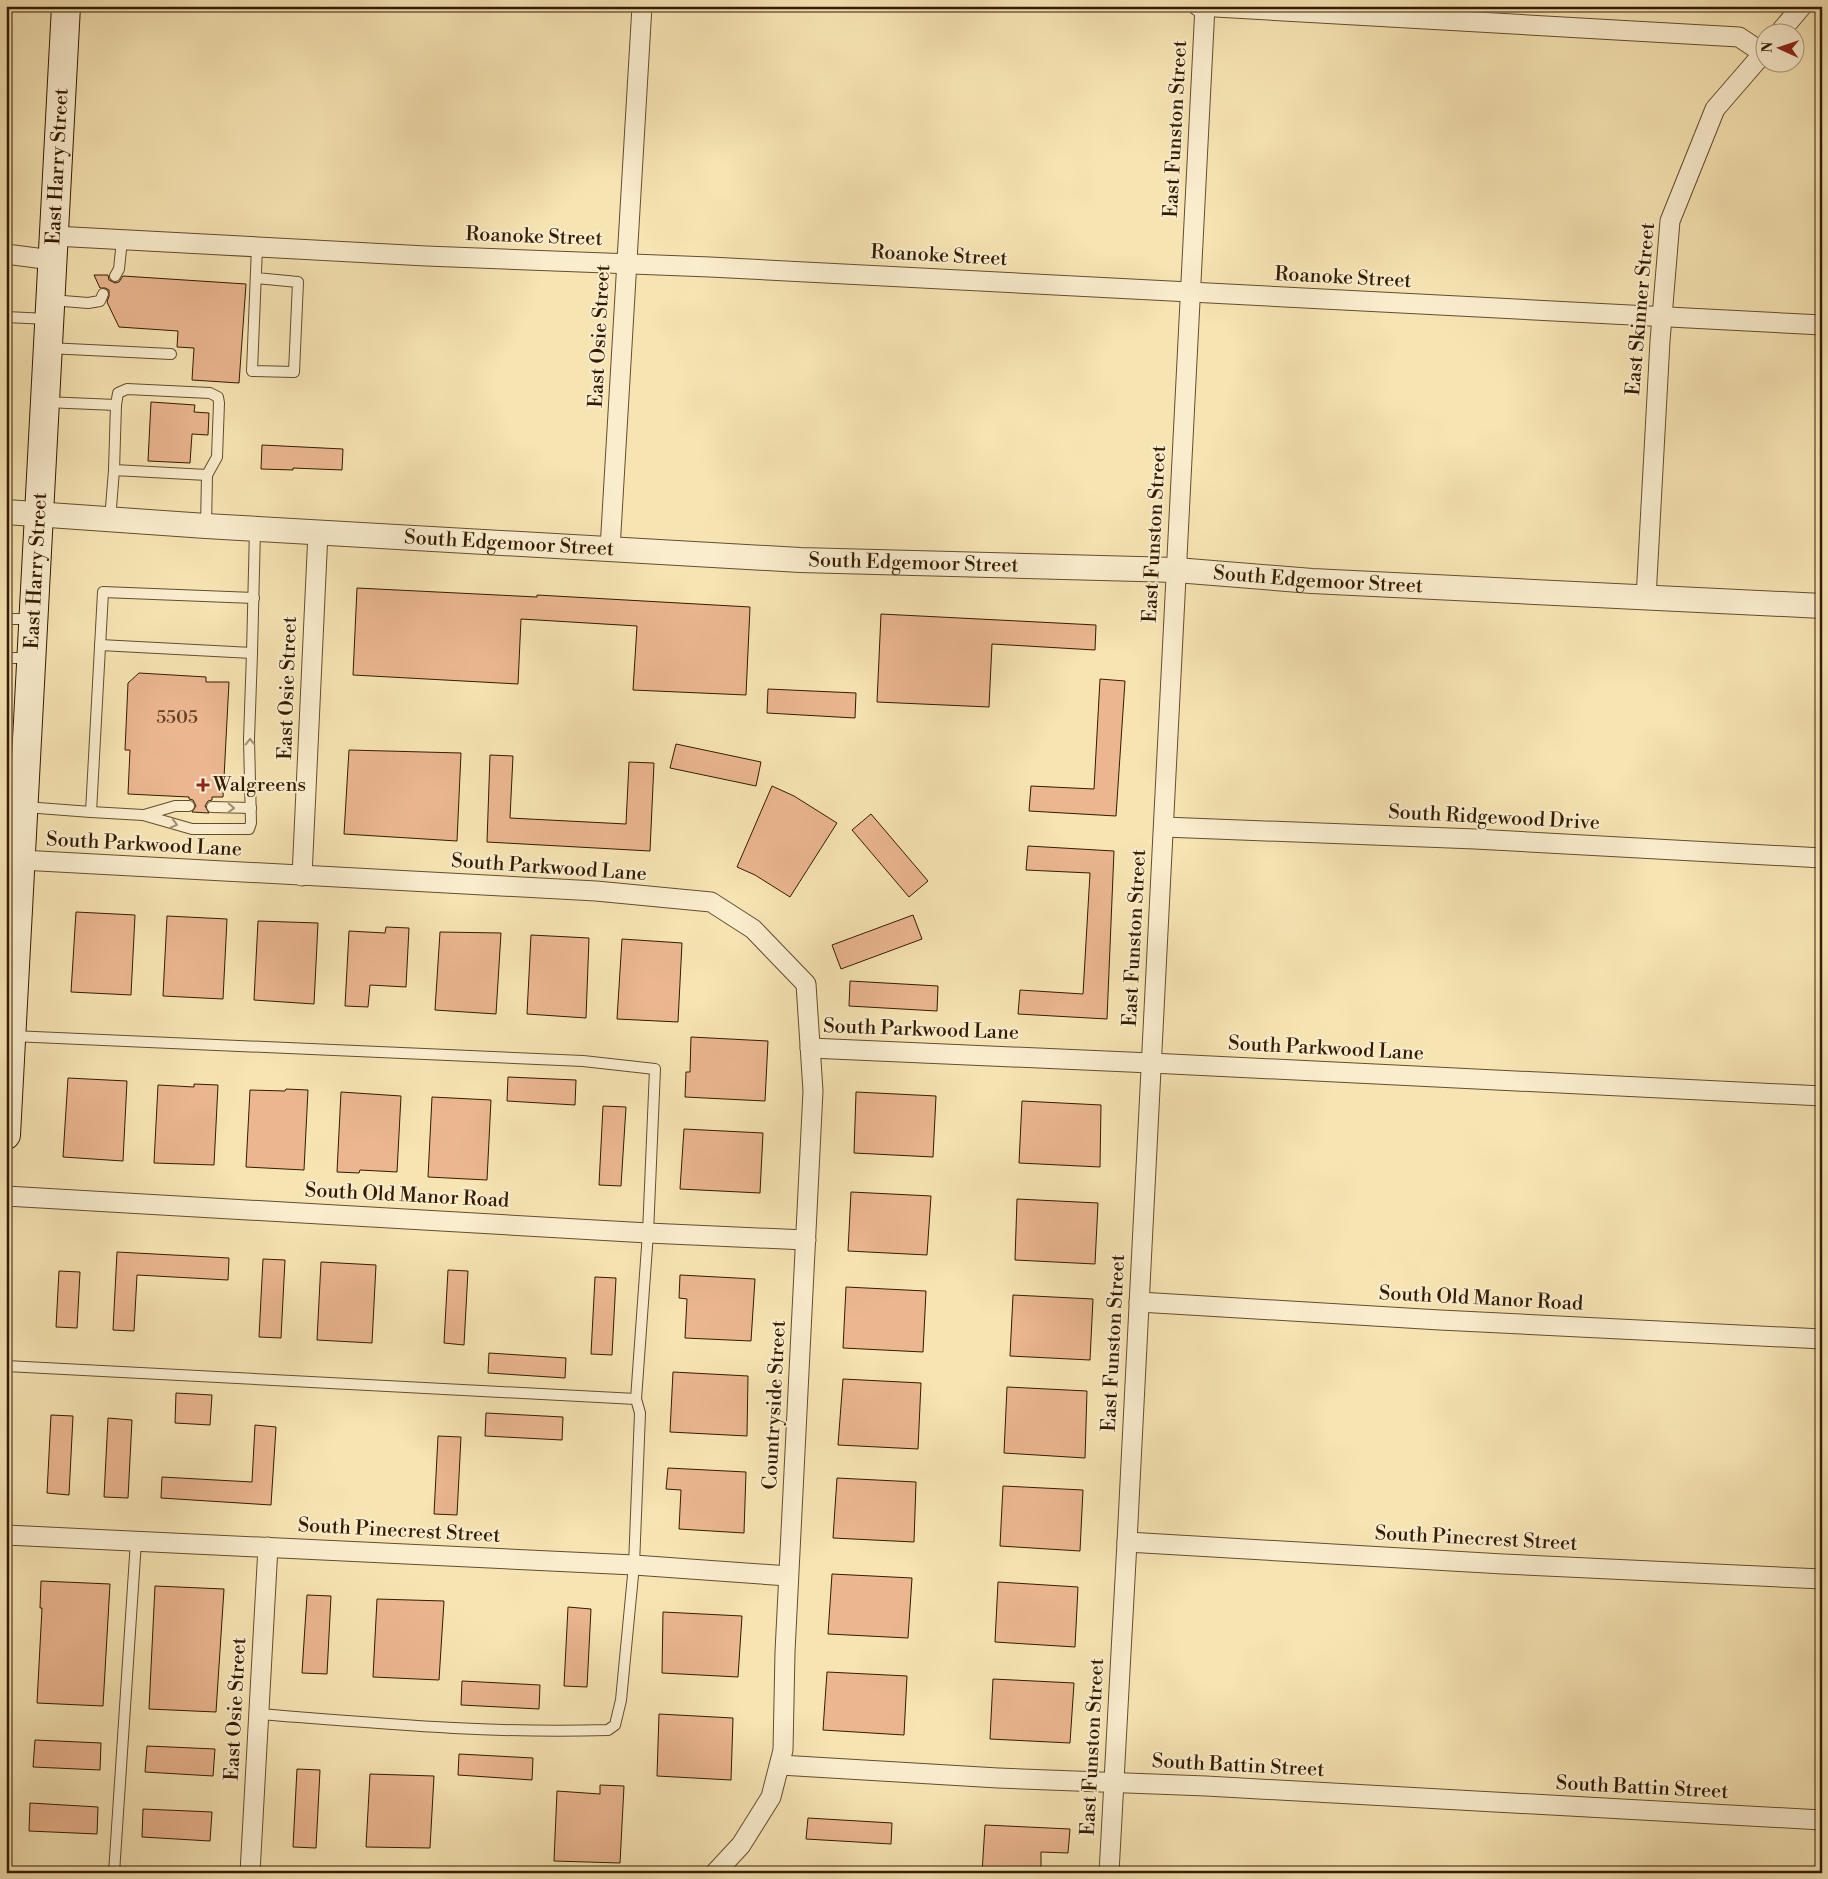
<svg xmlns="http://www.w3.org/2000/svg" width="1828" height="1879" font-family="'Libre Bodoni',serif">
  <rect width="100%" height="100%" fill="#f7e4b3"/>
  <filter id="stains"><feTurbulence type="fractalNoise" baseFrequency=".004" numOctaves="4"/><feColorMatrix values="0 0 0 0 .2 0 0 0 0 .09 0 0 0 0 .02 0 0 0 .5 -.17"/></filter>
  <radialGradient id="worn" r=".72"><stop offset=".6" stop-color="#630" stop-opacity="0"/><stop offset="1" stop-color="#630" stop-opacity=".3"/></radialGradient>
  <!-- building -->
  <g fill="#ebb690" stroke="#331b01">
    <path d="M94,275H108L109,280L115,283L119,282L123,276L246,284L239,383L192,380L194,348L177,347L178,331L119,327L107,302L109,296V290L105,288H100Z"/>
    <path d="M151,402L195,405L194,412L209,413L208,435L192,434L190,463L148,461Z"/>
    <path d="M262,445L343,449L342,470L293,468V470L261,469Z"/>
    <path d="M357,588L537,597V595L750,607L746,695L633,690L637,626L521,619L518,684L353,675Z"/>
    <path d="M881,614L1096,625L1095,650L992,644L989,707L877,702Z"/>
    <path d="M139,673L206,677V682H229L223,797H212V800L208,801L205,806L209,813L192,812L196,806L193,800L189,799V797L128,794L130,750H125L128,683Z"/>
    <path d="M1100,679L1125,681L1116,816L1029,811L1031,786L1094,789Z"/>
    <path d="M768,689L856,693L855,718L767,713Z"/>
    <path d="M676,744L761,762L756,786L670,768Z"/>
    <path d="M349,750L461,753L457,841L344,834Z"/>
    <path d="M490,755L513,756L510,818L626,824L629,762L654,763L650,851L487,842Z"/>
    <path d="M772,786L794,796L837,823L790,897L755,875L737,867Z"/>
    <path d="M871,814L928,881L909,897L852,830Z"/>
    <path d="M1028,846L1114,851L1107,1019L1018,1014L1020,990L1083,994L1090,873L1026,870Z"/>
    <path d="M76,912L135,915L131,995L71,992Z"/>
    <path d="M913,915L922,939L841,969L832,945Z"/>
    <path d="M167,916L227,919L223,999L163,996Z"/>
    <path d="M258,921L318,923L314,1004L254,1000Z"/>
    <path d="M386,927L409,928L406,987L370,985L368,1007L345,1006L349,931L385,933Z"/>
    <path d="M440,932L501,933L496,1014L435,1010Z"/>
    <path d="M531,935L589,938L586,1018L527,1014Z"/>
    <path d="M622,939L682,943L678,1022L617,1019Z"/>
    <path d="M850,981L938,986L937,1011L849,1006Z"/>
    <path d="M691,1037L768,1041L765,1101L685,1097L686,1072H690Z"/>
    <path d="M508,1077L576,1080L575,1105L507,1101Z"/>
    <path d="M68,1078L127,1081L123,1161L63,1157Z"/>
    <path d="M194,1084L218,1085L214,1165L154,1163L158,1085L194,1087Z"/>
    <path d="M286,1089L308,1090L304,1170L246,1167L250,1090L285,1091Z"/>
    <path d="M341,1092L401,1096L397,1172L360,1170L359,1173L337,1172Z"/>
    <path d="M856,1092L936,1096L933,1157L854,1153Z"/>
    <path d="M432,1097L491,1100L487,1180L428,1177Z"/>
    <path d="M1022,1101L1101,1105L1100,1167L1019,1163Z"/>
    <path d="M603,1106L626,1107L621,1186L599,1185Z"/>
    <path d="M684,1129L763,1133L760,1193L680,1189Z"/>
    <path d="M851,1192L931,1196L927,1255L848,1251Z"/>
    <path d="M1017,1199L1098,1203L1095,1264L1015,1260Z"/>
    <path d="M117,1252L229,1258L228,1280L137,1275L134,1331L113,1330Z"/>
    <path d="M263,1259L285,1260L281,1338L259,1337Z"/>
    <path d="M321,1262L376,1265L372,1343L317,1340Z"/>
    <path d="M448,1270L468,1271L464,1345L444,1343Z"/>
    <path d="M59,1271L80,1272L77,1328L56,1327Z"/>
    <path d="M680,1275L755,1279L751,1341L685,1338L687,1299L679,1298Z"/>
    <path d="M595,1277L616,1278L612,1355L591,1354Z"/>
    <path d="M846,1287L926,1291L923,1352L843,1348Z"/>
    <path d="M1013,1295L1093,1299L1090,1360L1010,1356Z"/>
    <path d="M489,1353L566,1358L565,1378L488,1373Z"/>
    <path d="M673,1372L748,1376L747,1436L670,1432Z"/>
    <path d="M843,1379L921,1383L918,1449L838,1445Z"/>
    <path d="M1007,1387L1087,1391L1085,1458L1004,1453Z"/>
    <path d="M176,1393L212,1395L210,1425L175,1423Z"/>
    <path d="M486,1413L563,1417L562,1440L485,1436Z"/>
    <path d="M51,1415L73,1416L69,1495L47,1493Z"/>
    <path d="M108,1418L132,1420L128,1498L104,1497Z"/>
    <path d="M255,1425L276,1427L271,1505L161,1498L162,1477L252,1482Z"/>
    <path d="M438,1436L461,1437L457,1515L434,1514Z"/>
    <path d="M668,1468L746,1472L744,1533L679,1529L681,1490L666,1489Z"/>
    <path d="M837,1478L916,1482L914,1542L833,1538Z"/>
    <path d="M1003,1486L1083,1490L1080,1551L1000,1546Z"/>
    <path d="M832,1574L912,1578L908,1638L828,1634Z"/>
    <path d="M41,1581L110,1584L103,1706L37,1703L42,1608H40Z"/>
    <path d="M998,1582L1078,1587L1075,1647L995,1642Z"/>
    <path d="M155,1586L224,1589L216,1712L149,1709Z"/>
    <path d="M307,1595L331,1596L327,1674L302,1673Z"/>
    <path d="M377,1599L444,1601L439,1680L373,1677Z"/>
    <path d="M568,1607L591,1609L587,1687L564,1686Z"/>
    <path d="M663,1612L742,1616L738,1677L662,1673Z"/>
    <path d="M827,1672L907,1676L904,1735L823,1730Z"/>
    <path d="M993,1679L1074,1683L1070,1743L990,1739Z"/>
    <path d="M462,1681L540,1685L539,1709L461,1705Z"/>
    <path d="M659,1714L733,1718L731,1780L657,1776Z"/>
    <path d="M35,1740L101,1743L100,1770L33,1767Z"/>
    <path d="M147,1746L215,1749L213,1776L145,1772Z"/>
    <path d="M459,1754L533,1758L532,1780L458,1775Z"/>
    <path d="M297,1769L320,1770L316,1848L293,1847Z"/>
    <path d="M370,1774L434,1776L430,1848L366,1847Z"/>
    <path d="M600,1785L624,1786L620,1863L554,1861L557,1791L600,1794Z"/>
    <path d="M30,1803L98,1807L97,1834L29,1831Z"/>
    <path d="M143,1809L212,1812L210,1841L142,1837Z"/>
    <path d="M808,1818L892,1823L891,1844L806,1839Z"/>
    <path d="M985,1825L1070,1829L1068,1853L1041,1852V1873H982Z"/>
  </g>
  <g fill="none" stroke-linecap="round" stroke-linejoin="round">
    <!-- service casing -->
    <g stroke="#644d2e" stroke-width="12">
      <g id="service">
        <path d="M115,276L119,269L122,240"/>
        <path d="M256,278L298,282L294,372L252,371L257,247"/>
        <path d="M51,300L88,303L100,301L103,294"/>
        <path d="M6,317L48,319"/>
        <path d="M48,348L171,354"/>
        <path d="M45,402L116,405L118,393L127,389L210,393L218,397L219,403L217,457L207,475"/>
        <path d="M114,470L116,405"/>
        <path d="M110,520L114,470L207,475L206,526"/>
        <path d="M6,619H32"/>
        <path d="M100,645L252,653L255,529"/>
        <path d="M6,658H31"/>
        <path d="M25,807L91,812L103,592L254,598"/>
        <path d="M212,807L251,808"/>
        <path d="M91,812L143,815L192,829H249L251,823L249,739L252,653"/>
        <path d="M144,815L175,806H189"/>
        <path d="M12,1036L583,1061L655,1069L648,1233L636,1399L640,1413L634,1565L621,1700L615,1725L608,1730C492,1734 375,1723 259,1714"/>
        <path d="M6,1366L636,1399"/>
        <path d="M114,1873L136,1541"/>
      </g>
    </g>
    <!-- minor casing -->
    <g stroke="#644d2e" stroke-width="21">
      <g id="minor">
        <path d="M1198,6L1739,37L1763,53"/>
        <path d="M1780,32L1802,6"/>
        <path d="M54,236L426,256L710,267L1822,325"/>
        <path d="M6,254L52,260"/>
        <path d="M610,549L642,6"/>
        <path d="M1646,598L1660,341L1670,221L1715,109L1766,50"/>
        <path d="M1164,827L1475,839L1822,858"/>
        <path d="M21,860L596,891L711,902L753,929L806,984L813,1091L785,1652L783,1750L771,1797L741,1845L715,1873"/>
        <path d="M302,876L318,532"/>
        <path d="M810,1048L1151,1063L1822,1096"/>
        <path d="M6,1196L648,1233L806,1240"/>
        <path d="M1139,1302L1440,1320L1822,1339"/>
        <path d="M6,1535L634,1565L788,1576"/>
        <path d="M1127,1542L1503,1564L1822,1579"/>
        <path d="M780,1765L998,1778L1206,1786L1822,1820"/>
        <path d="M250,1873L268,1547"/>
        <path d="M1109,1873L1127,1542L1205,6"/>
      </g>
    </g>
    <!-- tertiary casing -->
    <g stroke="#644d2e" stroke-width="26">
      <g id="tertiary">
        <path id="s1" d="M6,512L206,526L800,560L1176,570L1312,581L1822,606"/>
      </g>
    </g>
    <!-- secondary casing -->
    <g stroke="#331b01" stroke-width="30">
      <g id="secondary">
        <path id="s2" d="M6,1135L66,6"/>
      </g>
    </g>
    <!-- service -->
    <use href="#service" stroke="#faedce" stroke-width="10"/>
    <!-- minor -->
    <use href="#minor" stroke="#faedce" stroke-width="19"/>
    <!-- tertiary -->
    <use href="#tertiary" stroke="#faedce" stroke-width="24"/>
    <!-- secondary -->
    <use href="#secondary" stroke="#faedce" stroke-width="28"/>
  </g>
  <!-- one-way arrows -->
  <defs><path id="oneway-chevron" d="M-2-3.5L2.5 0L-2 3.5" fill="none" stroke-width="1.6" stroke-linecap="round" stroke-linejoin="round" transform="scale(1.25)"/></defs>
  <g stroke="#a08e72">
    <use href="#oneway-chevron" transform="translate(250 742) rotate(-90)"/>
    <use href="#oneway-chevron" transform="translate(231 808) rotate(2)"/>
    <use href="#oneway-chevron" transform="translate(174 824) rotate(15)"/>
  </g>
  <!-- markers -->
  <path fill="#8f2418" stroke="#faedce" stroke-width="2" d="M200.5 777.5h5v5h5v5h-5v5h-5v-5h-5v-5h5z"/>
  <g text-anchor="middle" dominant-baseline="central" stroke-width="4" stroke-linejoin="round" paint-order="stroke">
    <!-- number labels -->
    <g font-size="18" fill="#614225">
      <text x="177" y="717">5505</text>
    </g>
    <!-- street labels -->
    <g font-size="20" fill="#331b01" stroke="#faedce">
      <text transform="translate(1176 129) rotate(-87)">East Funston Street</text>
      <text stroke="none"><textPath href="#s2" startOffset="970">East Harry Street</textPath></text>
      <text transform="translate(534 237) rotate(2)">Roanoke Street</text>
      <text transform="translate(939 256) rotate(3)">Roanoke Street</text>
      <text transform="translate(1343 278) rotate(3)">Roanoke Street</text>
      <text transform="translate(1641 309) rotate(-85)">East Skinner Street</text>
      <text transform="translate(600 336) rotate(-87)">East Osie Street</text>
      <text transform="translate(1155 534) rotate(-87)">East Funston Street</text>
      <text stroke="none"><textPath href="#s1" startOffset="504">South Edgemoor Street</textPath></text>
      <text stroke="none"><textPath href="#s1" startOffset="909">South Edgemoor Street</textPath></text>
      <text stroke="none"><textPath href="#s2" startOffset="565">East Harry Street</textPath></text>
      <text stroke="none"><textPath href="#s1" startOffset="1314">South Edgemoor Street</textPath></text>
      <text transform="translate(288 688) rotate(-88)">East Osie Street</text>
      <text transform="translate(1494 818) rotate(3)">South Ridgewood Drive</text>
      <text transform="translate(144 845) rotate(3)">South Parkwood Lane</text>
      <text transform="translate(549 868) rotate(4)">South Parkwood Lane</text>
      <text transform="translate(1135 938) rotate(-87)">East Funston Street</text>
      <text transform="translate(921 1030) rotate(2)">South Parkwood Lane</text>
      <text transform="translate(1326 1049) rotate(3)">South Parkwood Lane</text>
      <text transform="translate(407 1196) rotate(3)">South Old Manor Road</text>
      <text transform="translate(1481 1299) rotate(3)">South Old Manor Road</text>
      <text transform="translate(1114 1343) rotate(-87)">East Funston Street</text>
      <text transform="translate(775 1405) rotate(-87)">Countryside Street</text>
      <text transform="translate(399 1531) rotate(3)">South Pinecrest Street</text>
      <text transform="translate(1476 1539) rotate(3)">South Pinecrest Street</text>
      <text transform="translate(236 1709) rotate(-87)">East Osie Street</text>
      <text transform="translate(1093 1747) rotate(-87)">East Funston Street</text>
      <text transform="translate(1238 1766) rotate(3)">South Battin Street</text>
      <text transform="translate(1642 1788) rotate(3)">South Battin Street</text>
    </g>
    <!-- poi labels -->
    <g font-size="20" fill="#331b01" stroke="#faedce" text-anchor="start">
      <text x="213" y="785">Walgreens</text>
    </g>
  </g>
  <!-- margin -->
  <rect width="1828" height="1879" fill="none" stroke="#f7e4b3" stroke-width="25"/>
  <rect x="8" y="8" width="1813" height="1864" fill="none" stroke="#331b01" stroke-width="2.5"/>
  <rect x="12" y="12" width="1803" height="1854" fill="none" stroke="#331b01"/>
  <!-- north arrow -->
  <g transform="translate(1780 48) rotate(273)"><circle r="24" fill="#faedce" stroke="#aa997c"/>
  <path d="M0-4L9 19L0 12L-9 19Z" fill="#8f2418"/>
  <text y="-8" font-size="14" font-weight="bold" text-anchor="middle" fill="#331b01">N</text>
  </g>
  <rect width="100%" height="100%" filter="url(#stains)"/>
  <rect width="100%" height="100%" fill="url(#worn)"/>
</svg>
